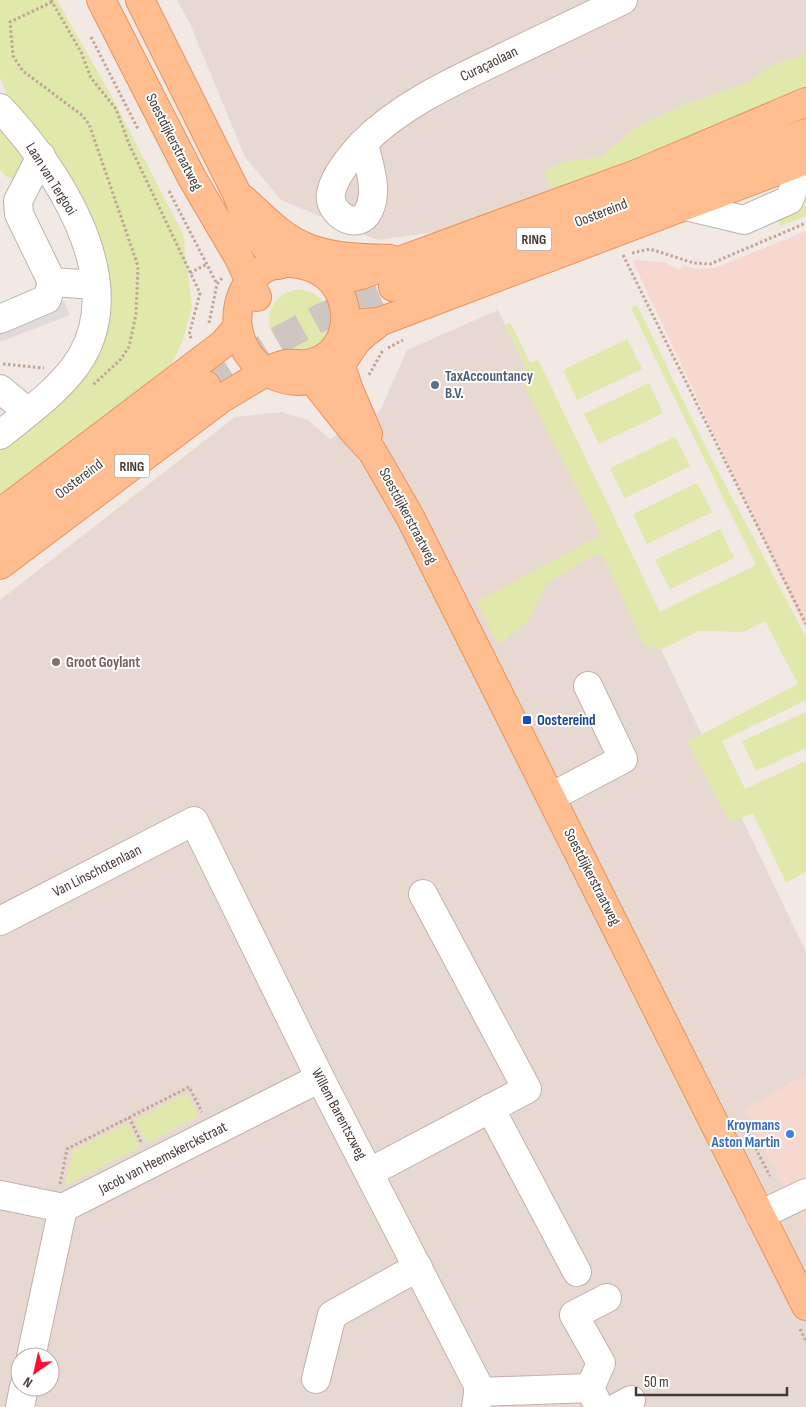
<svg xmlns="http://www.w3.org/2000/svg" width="806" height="1407" font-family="'Sofia Sans Condensed',sans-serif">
  <rect width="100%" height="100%" fill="#f2e9e4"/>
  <!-- residential -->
  <g fill="#e7d9d2" fill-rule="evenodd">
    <path d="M177,0H806V91L452,230L377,240L281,200L245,157L190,24Z"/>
    <path d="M498,310L806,952V1407H0V600L235,417L282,412L308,420L330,439L380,411L407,350ZM20,1357H50V1387H20Z"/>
  </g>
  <!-- commercial -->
  <g fill="#f6d8ce">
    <path d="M806,231V630L633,262V260L663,262L680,270L683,265L695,269L715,268Z"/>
    <path d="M806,1074V1226L743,1110Z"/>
  </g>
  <!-- green -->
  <g fill="#e0e8ab">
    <path d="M0,0H57L112,97L183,234L192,307L183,340L163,381L0,506V449L64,392L106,287L11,104L0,78Z"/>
    <path d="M806,54V93L720,130L555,191L548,182L545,171L563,162L601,157L635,128L683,105L747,83L775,64Z"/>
    <path d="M0,122L31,158L17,178H8L0,170Z"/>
    <path d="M806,204V216L781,226L778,220L789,211Z"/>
    <circle cx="299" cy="320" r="30"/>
    <path d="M637,305L711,458L806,637V700L722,741L745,789L806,761V872L786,883L753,813L730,822L687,742L798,684L765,621L744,632L698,631L662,649L645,646L603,556L595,555L547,583L528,622L498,644L477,602L601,535L519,375L526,368L505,325L510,322L530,363L538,360L541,366L660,612L756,565L631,308Z"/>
    <path d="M627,339L642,369L577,400L563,370Z"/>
    <path d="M649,383L663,413L599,444L584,414Z"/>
    <path d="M675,437L690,466L625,498L610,468Z"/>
    <path d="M697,483L712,512L647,544L633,514Z"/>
    <path d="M720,529L734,558L670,589L655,560Z"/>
    <path d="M806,712V748L756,771L742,741Z"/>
    <path d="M187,1093L199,1116L147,1143L135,1120Z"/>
    <path d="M128,1123L140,1147L65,1186L72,1151Z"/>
  </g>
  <!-- parking -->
  <path fill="#e0dbda" d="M64,301L70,315L0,342V328Z"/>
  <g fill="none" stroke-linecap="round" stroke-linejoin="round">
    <!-- major-tunnel -->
    <path stroke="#cfc6c1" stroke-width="28" stroke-dasharray="28 14" stroke-linecap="butt" d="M206,385L275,342L320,318L393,287"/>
    <!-- minor casing -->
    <g stroke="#c1b2a9" stroke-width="30">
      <g id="minor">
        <path d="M0,108C55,166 128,275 82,356C63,388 28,412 0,435"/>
        <path d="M364,143C368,164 379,189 369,210C359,233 328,214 331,194C333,177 352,155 363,143C402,104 454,81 504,57C544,38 584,19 623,0"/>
        <path d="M41,156L18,201L19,214L52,282L96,285"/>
        <path d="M685,206L744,220L789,200L805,160"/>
        <path d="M0,319L47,299L52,282"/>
        <path d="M0,389L28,412"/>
        <path d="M551,797L623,759L588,686"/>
        <path d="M0,921L194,821L320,1078L479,1387L476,1407"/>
        <path d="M490,1108L577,1272"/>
        <path d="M370,1172L527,1089L423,894"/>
        <path d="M0,1195L63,1208L320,1078"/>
        <path d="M760,1215L806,1193"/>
        <path d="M31,1357L63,1208"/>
        <path d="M316,1379L332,1315L418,1267"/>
        <path d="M590,1388L601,1363L574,1315L607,1298"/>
        <path d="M478,1392L590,1388L599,1407"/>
        <path d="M20,1407L24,1387"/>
        <path d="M618,1407L631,1400"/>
      </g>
    </g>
    <!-- major casing -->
    <g stroke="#e7935e" stroke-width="30">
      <g id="major">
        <path d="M101,0L192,178L239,258L257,297"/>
        <path d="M140,0L237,194L247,222L279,265"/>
        <path d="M243,199C261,215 279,235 301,245C327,258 361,258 390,259"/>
        <path d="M333,282L361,275L639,173L806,102"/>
        <path d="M393,287L541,236L806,133"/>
        <path d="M363,323L379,322L806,160"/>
        <path d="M335,349L349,390L368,434"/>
        <path d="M312,379L354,432L372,451L410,517L806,1306"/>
        <path d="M0,513L223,344L237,328"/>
        <path d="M0,538L206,385"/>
        <path d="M0,565L222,398C239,389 268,368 286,364C294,363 303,366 312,363C341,355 352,323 341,296C334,278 317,267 298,264C234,253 212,347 275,376C292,383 310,382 326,374C347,364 346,352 359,339C365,332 373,329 379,322"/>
      </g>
    </g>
    <!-- path -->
    <g stroke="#c0a597" stroke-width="3" stroke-dasharray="2.5 2.5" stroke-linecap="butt">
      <path d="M51,0L81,52L91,78L116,109L129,144L200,293L189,335L192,339"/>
      <path d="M52,2L10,22L13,56L23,71L83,116L89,124L138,266L136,314L129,347L121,359L93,385"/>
      <path d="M91,37L138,129"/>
      <path d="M169,191L217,284"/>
      <path d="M632,253L650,249L694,263L710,264L806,223"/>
      <path d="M623,255L806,624"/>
      <path d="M190,273L207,264"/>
      <path d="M209,323L217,284L223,277"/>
      <path d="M388,348L403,340"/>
      <path d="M3,364L44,368"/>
      <path d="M369,375L383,350"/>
      <path d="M129,1117L142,1144"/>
      <path d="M744,1126L770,1176"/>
      <path d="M60,1184L67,1149L189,1087L202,1112"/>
      <path d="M800,1329L806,1341"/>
    </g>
    <!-- minor -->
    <use href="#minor" stroke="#fff" stroke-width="28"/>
    <!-- major -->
    <use href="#major" stroke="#ffbd90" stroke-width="28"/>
  </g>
  <!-- markers -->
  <circle fill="#5c6f8a" stroke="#fff" stroke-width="2" cx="435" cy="385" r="5"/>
  <circle fill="#8d6e63" stroke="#fff" stroke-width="2" cx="56" cy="662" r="5"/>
  <rect fill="#1a4fb4" stroke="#fff" stroke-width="2" x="522" y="715" width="10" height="10" rx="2.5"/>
  <circle fill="#3f7fe0" stroke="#fff" stroke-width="2" cx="790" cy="1134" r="5"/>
  <g text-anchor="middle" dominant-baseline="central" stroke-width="4" stroke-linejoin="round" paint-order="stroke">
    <!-- shield labels -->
    <g fill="#fff" stroke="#7d7471" stroke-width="1">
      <rect x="516.5" y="227.5" width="35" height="23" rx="4"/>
      <rect x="114.5" y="454.5" width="35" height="23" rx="4"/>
    </g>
    <g font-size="14" font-weight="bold" fill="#453934">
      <text x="534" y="239">RING</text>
      <text x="132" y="466">RING</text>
    </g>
    <!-- street labels -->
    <g font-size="15" fill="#453934" stroke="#fff">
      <text transform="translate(489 64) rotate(-26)">Curaçaolaan</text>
      <text transform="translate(174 142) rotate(63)">Soestdijkerstraatweg</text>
      <text transform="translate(51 179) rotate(58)">Laan van Tergooi</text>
      <text transform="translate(601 213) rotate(-21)">Oostereind</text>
      <text transform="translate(79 479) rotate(-37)">Oostereind</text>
      <text transform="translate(408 516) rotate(62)">Soestdijkerstraatweg</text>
      <text transform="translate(97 871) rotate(-27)">Van Linschotenlaan</text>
      <text transform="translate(592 877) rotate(63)">Soestdijkerstraatweg</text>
      <text transform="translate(339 1114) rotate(62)">Willem Barentszweg</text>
      <text transform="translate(163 1158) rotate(-27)">Jacob van Heemskerckstraat</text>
    </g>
    <!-- service labels -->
    <g font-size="15" font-weight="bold" fill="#4e5e75" stroke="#fff" text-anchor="start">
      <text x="445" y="376">TaxAccountancy<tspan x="445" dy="17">B.V.</tspan></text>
    </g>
    <!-- education labels -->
    <g font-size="15" font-weight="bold" fill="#785e54" stroke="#fff" text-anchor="start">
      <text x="66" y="662">Groot Goylant</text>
    </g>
    <!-- transit labels -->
    <g font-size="15" font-weight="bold" fill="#164399" stroke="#fff" text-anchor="start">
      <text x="537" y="720">Oostereind</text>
    </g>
    <!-- shop labels -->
    <g font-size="15" font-weight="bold" fill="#366cbe" stroke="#fff" text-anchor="end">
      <text x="780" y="1125">Kroymans<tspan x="780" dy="17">Aston Martin</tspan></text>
    </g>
  </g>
  <!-- north arrow -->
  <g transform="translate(35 1372) rotate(214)"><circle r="24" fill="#ffffff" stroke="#b5b0ae"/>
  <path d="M0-4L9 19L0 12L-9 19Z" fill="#ff0e36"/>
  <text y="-8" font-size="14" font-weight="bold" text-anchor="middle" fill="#453934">N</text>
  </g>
  <!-- scale -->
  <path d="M636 1387v8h151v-8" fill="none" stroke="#453934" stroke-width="2.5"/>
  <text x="644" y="1387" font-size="15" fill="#453934" stroke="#ffffff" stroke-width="4" paint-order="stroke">50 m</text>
</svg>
